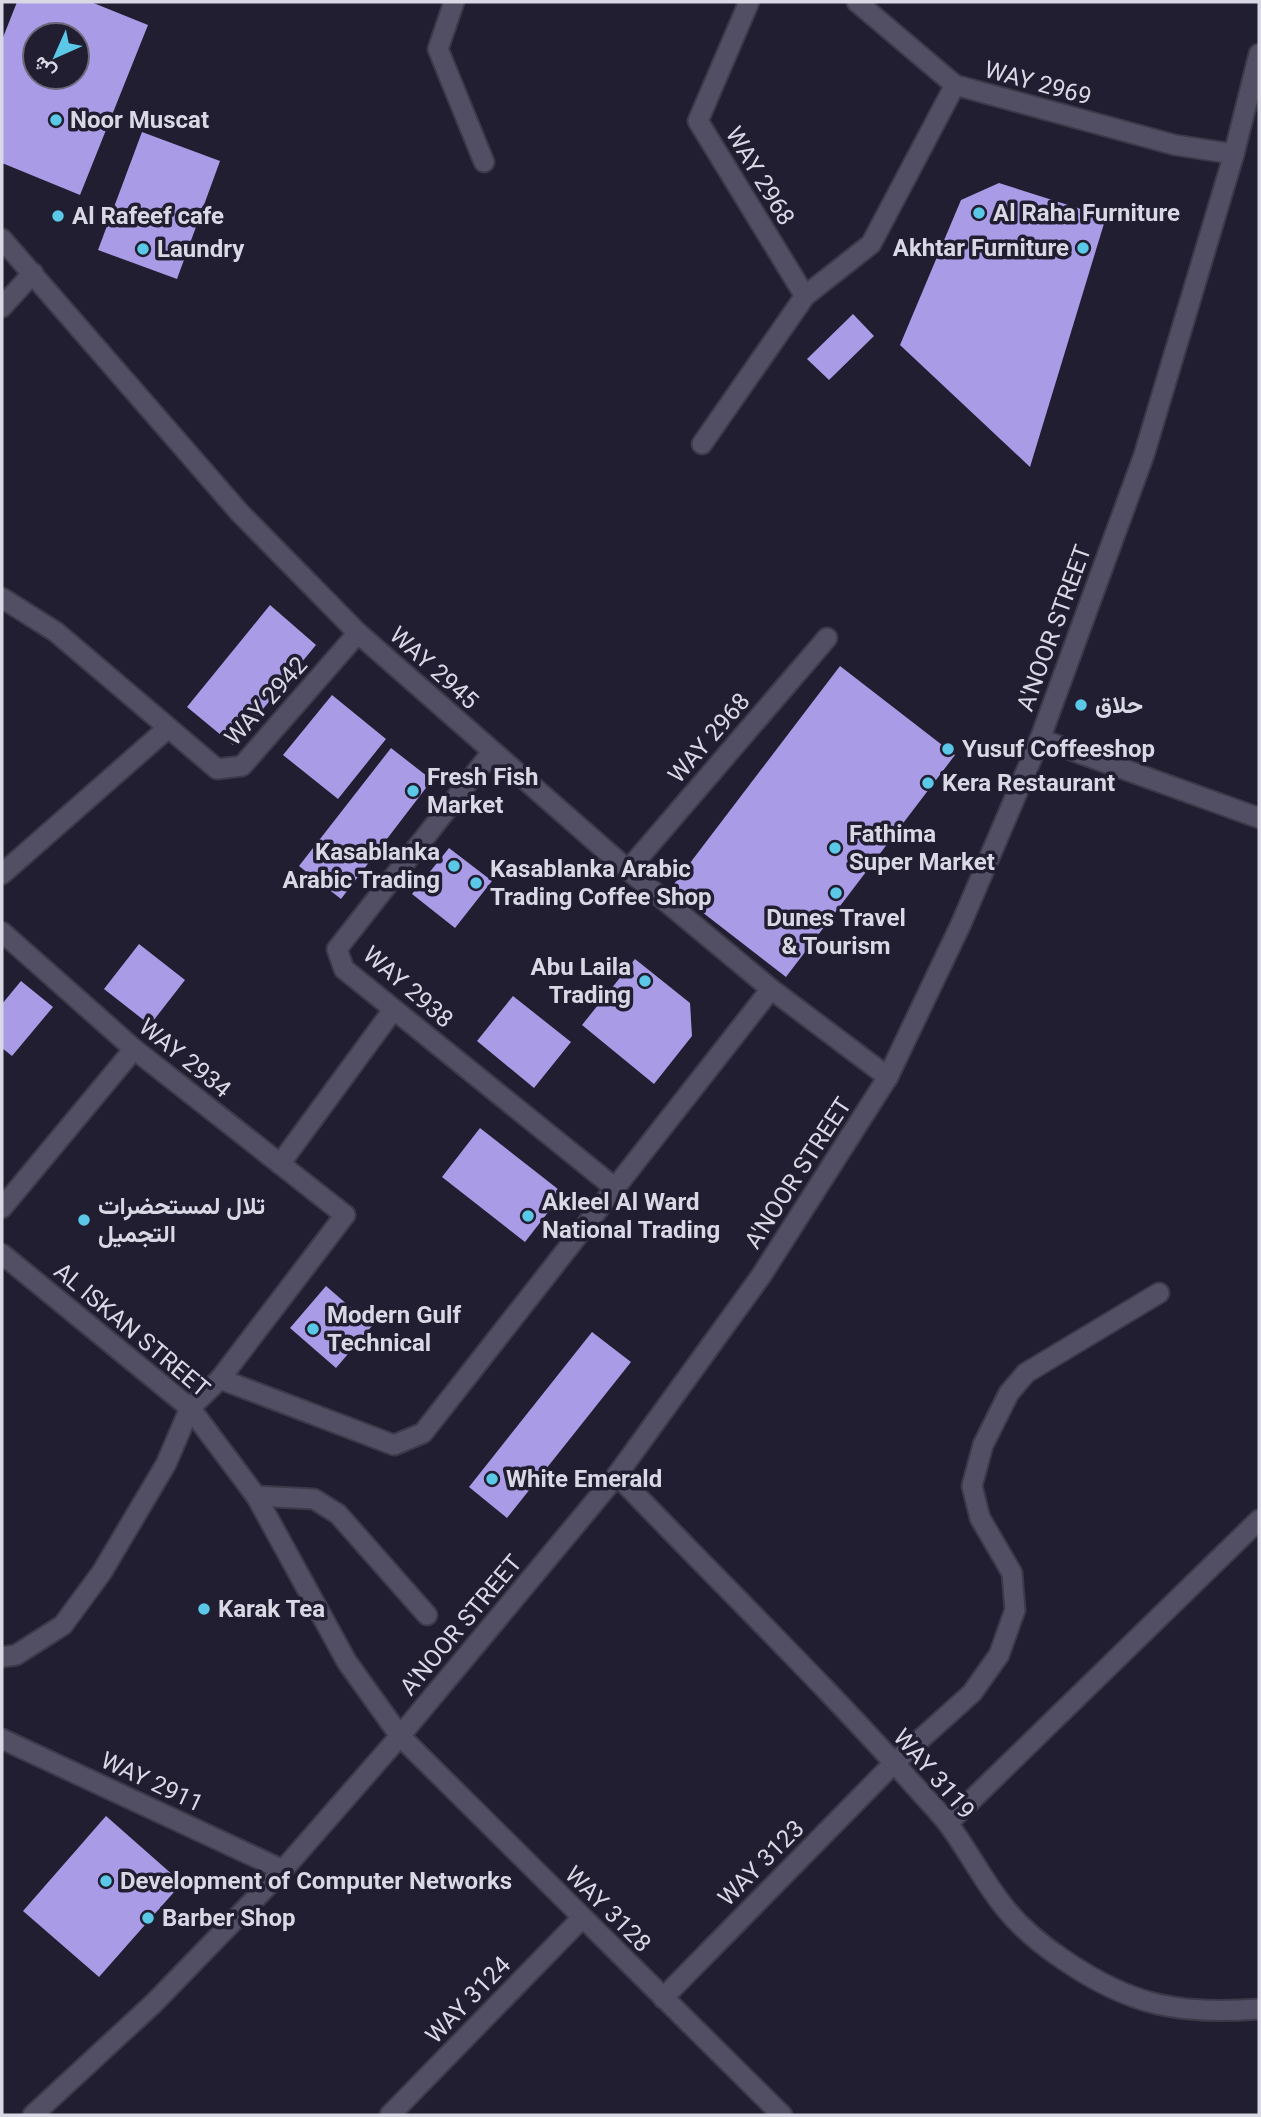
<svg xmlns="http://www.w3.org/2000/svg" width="1261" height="2117" font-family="Roboto,Vazirmatn,sans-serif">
  <rect width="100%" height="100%" fill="#211e31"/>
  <!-- building -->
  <g fill="#a99be5" fill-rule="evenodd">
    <path d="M17,2H91L148,25L80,195L2,163V40ZM35,35H77V77H35Z"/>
    <path d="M142,132L220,161L177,279L98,250Z"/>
    <path d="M999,183L1106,217L1030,467L900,345L961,200Z"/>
    <path d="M853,314L874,336L829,380L807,359Z"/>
    <path d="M270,605L316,645L233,745L187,707Z"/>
    <path d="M840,666L955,755L786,977L671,888Z"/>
    <path d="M332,695L386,739L338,799L283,755Z"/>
    <path d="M391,748L432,780L341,899L299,866Z"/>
    <path d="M449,848L492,881L455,928L412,894Z"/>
    <path d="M139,944L185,980L150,1025L104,989Z"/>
    <path d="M635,959L690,1003L692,1036L654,1084L582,1025Z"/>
    <path d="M21,981L53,1007L12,1056L2,1048V1004Z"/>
    <path d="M513,996L571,1042L534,1088L477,1041Z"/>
    <path d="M480,1128L563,1193L525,1242L442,1177Z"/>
    <path d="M326,1286L372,1326L336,1368L290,1328Z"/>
    <path d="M592,1332L631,1362L507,1518L469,1487Z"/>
    <path d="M106,1816L182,1883L99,1977L23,1911Z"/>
  </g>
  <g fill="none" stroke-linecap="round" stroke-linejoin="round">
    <!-- service casing -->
    <g stroke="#3c3949" stroke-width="23">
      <g id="service">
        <path d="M1040,739L1259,818"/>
        <path d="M256,1496L314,1499L338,1514L427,1615"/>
        <path d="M2,1657L16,1655L63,1625L102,1572L166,1464L190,1408L220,1379L345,1215"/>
        <path d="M894,1763L972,1693L999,1655L1015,1610L1012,1573L980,1518L972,1486L983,1445L1009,1393L1026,1373L1159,1293"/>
      </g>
    </g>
    <!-- minor casing -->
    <g stroke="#3c3949" stroke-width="23">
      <g id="minor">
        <path d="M454,2L438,49L484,162"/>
        <path d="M749,2L698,121L805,296"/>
        <path d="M857,2L955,85L1175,145L1234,154"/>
        <path d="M2,239L240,513L358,633L628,870L771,989L888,1077"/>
        <path d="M2,307L33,273"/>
        <path d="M702,444L805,296L871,244L955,85"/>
        <path d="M2,598L56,632L217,769L242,766L358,633"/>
        <path d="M492,752L337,949L344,969L615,1188"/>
        <path d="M628,870L827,638"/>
        <path d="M2,874L168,728"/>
        <path d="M2,932L134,1049L345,1215"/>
        <path d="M280,1164L393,1010"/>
        <path d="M2,1208L134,1049"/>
        <path d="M2,1254L190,1408L256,1496L347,1662L400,1736L782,2115"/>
        <path d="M220,1379L394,1445L423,1433L771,989"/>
        <path d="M2,1739L283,1870"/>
        <path d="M948,1823L1259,1520"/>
        <path d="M663,1998L894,1763"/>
        <path d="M390,2115L582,1918"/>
      </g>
    </g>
    <!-- tertiary casing -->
    <g stroke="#3c3949" stroke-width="23">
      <g id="tertiary">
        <path d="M617,1475C718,1581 824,1683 921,1793C930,1803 940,1813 949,1825C969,1852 984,1882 1005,1908C1021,1928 1043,1946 1064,1960C1131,2006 1180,2015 1259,2009"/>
        <path d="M33,2115L154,2003L283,1870L400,1736L617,1475L761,1276L888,1077L961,924L1040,739L1144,455L1234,154L1259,54"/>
      </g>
    </g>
    <!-- service -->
    <use href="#service" stroke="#524e64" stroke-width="19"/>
    <!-- minor -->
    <use href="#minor" stroke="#524e64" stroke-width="19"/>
    <!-- tertiary -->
    <use href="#tertiary" stroke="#524e64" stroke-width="19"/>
  </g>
  <!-- markers -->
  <g fill="#5ac8e6" stroke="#211e31" stroke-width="2.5">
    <circle cx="56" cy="120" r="7"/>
    <circle cx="979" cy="213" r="7"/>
    <circle cx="58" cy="216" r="7"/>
    <circle cx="1083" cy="248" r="7"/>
    <circle cx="143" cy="249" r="7"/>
    <circle cx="1081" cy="705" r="7"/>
    <circle cx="948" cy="749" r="7"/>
    <circle cx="928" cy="783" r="7"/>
    <circle cx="413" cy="791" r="7"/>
    <circle cx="835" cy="848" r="7"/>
    <circle cx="454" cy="866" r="7"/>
    <circle cx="476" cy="883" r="7"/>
    <circle cx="836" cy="893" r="7"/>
    <circle cx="645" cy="981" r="7"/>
    <circle cx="528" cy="1216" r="7"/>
    <circle cx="84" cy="1220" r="7"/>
    <circle cx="313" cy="1329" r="7"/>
    <circle cx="492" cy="1479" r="7"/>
    <circle cx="204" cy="1609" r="7"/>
    <circle cx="106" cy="1881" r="7"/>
    <circle cx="148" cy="1918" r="7"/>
  </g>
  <g text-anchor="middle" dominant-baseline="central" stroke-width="7" stroke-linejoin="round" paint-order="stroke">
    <!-- street labels -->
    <g font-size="24" fill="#d9d8e5" stroke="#211e31">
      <text transform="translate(1038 83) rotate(15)">WAY 2969</text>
      <text transform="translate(760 176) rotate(59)">WAY 2968</text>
      <text transform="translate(1054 628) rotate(-70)">A'NOOR STREET</text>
      <text transform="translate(434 668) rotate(42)">WAY 2945</text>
      <text transform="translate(266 701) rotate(-48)">WAY 2942</text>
      <text transform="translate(709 738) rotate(-49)">WAY 2968</text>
      <text transform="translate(408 987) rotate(41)">WAY 2938</text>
      <text transform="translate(185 1058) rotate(39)">WAY 2934</text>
      <text transform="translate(798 1173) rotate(-57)">A'NOOR STREET</text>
      <text transform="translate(132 1330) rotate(40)">AL ISKAN STREET</text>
      <text transform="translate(461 1625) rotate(-50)">A'NOOR STREET</text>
      <text transform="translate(934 1774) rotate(49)">WAY 3119</text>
      <text transform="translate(152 1782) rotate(25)">WAY 2911</text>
      <text transform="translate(761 1863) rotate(-45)">WAY 3123</text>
      <text transform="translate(608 1909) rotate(45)">WAY 3128</text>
      <text transform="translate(468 2000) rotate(-46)">WAY 3124</text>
    </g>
    <!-- poi labels -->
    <g font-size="24" font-weight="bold" fill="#d9d8e5" stroke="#211e31" text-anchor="start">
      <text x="70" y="120">Noor Muscat</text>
      <text x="993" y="213">Al Raha Furniture</text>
      <text x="72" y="216">Al Rafeef cafe</text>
      <text x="1069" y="248" text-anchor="end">Akhtar Furniture</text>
      <text x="157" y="249">Laundry</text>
      <text x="1095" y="705">حلاق</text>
      <text x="962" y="749">Yusuf Coffeeshop</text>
      <text x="427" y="777">Fresh Fish<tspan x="427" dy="28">Market</tspan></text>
      <text x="942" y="783">Kera Restaurant</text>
      <text x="849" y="834">Fathima<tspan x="849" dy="28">Super Market</tspan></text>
      <text x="440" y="852" text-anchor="end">Kasablanka<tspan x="440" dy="28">Arabic Trading</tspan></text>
      <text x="490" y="869">Kasablanka Arabic<tspan x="490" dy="28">Trading Coffee Shop</tspan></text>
      <text x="836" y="918" text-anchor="middle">Dunes Travel<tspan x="836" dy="28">&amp; Tourism</tspan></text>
      <text x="631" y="967" text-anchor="end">Abu Laila<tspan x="631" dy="28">Trading</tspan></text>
      <text x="542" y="1202">Akleel Al Ward<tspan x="542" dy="28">National Trading</tspan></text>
      <text x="98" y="1206">تلال لمستحضرات<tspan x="98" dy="28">التجميل</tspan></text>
      <text x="327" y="1315">Modern Gulf<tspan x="327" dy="28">Technical</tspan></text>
      <text x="506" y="1479">White Emerald</text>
      <text x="218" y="1609">Karak Tea</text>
      <text x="120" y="1881">Development of Computer Networks</text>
      <text x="162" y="1918">Barber Shop</text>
    </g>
  </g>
  <!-- border -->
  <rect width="1261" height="2117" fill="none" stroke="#d9d8e5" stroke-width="7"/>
  <!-- north arrow -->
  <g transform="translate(56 56) rotate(225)"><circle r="33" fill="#211e31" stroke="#6b6879" stroke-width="2"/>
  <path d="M0-5L12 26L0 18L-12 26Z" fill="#5ac8e6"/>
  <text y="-10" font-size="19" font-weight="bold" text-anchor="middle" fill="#d9d8e5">ش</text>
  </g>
</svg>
